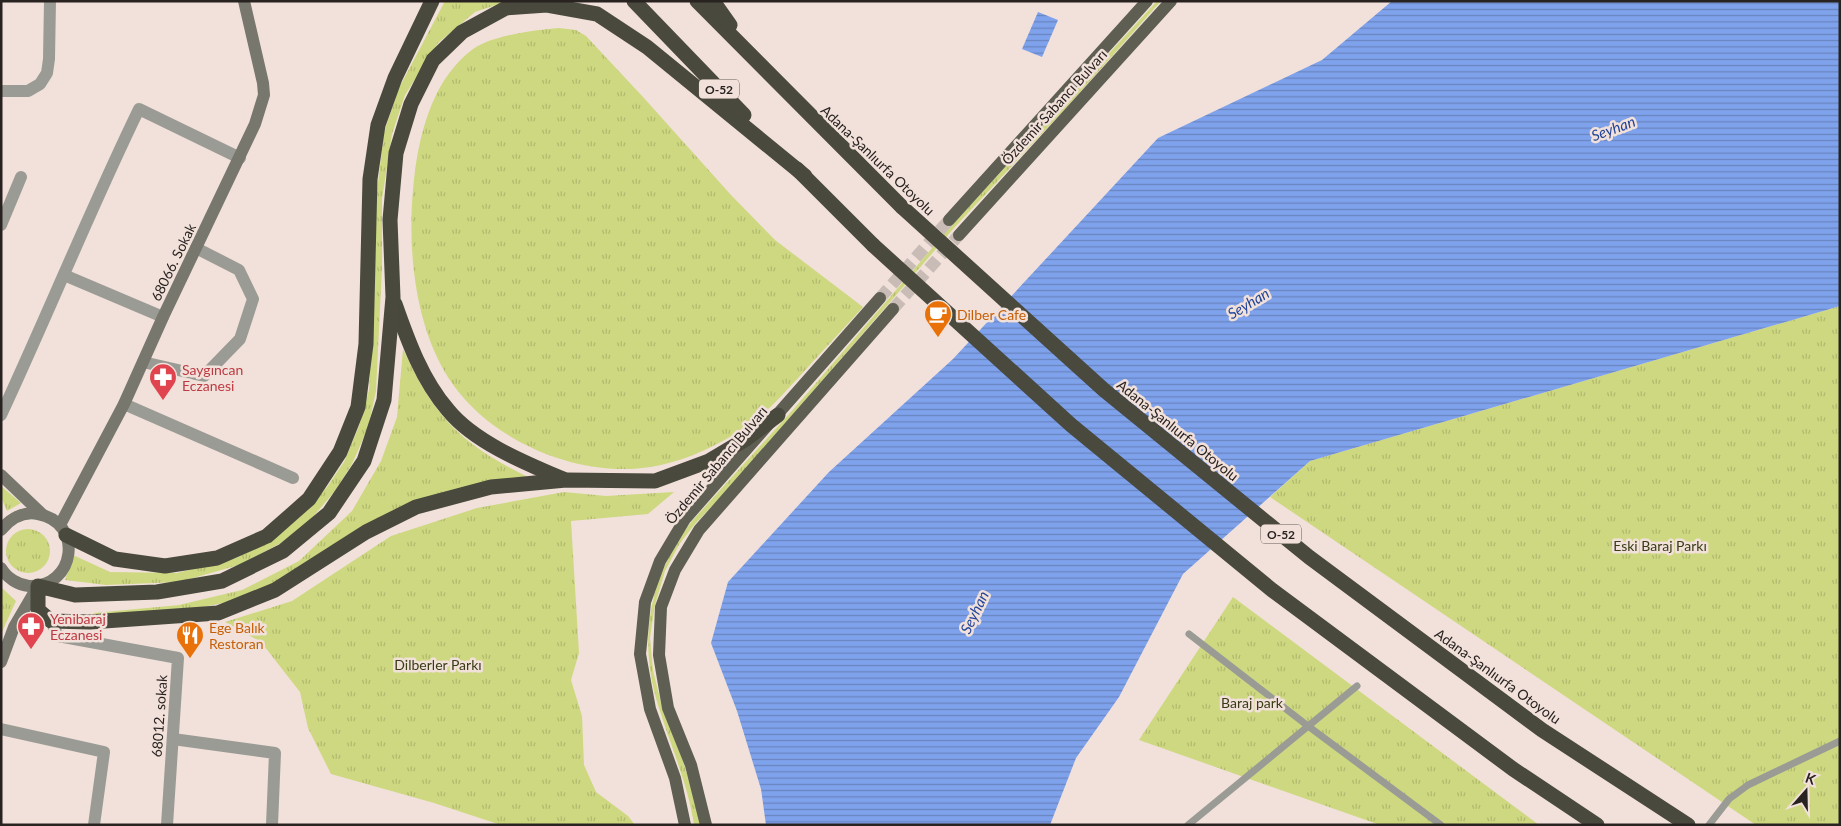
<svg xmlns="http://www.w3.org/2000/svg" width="1841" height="826" font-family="Lato,sans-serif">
  <defs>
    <pattern id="grass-tufts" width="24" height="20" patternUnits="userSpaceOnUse" patternTransform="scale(1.25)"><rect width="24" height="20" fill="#ced880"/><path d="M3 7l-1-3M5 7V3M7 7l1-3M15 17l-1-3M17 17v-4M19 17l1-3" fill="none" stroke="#b1b96e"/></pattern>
    <pattern id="water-rules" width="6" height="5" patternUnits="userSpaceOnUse" patternTransform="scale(1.25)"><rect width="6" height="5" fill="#7fa2ec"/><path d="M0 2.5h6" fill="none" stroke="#6884bf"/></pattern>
  </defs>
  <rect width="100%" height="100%" fill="#f1e1da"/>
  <!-- grass -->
  <g fill="url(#grass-tufts)">
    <path d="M445,1H508L475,12L438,43L405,95L392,134L382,199V268L376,391L368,428L352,464L335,491L306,525L281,543L239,565L179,582L106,585L65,580L73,555L110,572L177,573L236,558L276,537L300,517L327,487L344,462L359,426L369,390L375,267L376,200L384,132L399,88Z"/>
    <path d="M1157,1H1161L1065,109L954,228L734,483L695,524L680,543L665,571L655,605L650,638L653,670L662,707L681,754L698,810L700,825H694C688,784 671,747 659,708C637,640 649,577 692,521L791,412L952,225Z"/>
    <path d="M559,28L576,30L586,36L643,97L731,195L775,240L863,307C842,330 820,354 799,377C783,394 767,413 747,426C721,444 688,460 656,466C585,480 497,445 454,386C412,328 406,239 415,171C421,127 435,77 473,49C492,35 536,30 559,28Z"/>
    <path d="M1840,306V825H1756L1270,497L1310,461Z"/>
    <path d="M403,349C414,372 425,395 442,415C465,444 499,463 532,479L473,485L272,585L238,600L183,611L94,617V613L179,605L242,590L299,561L352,511L381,461L397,417Z"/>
    <path d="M1,486L21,503L7,511L1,497Z"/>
    <path d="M564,492L606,496L674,492L648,514L571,521L579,653L571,680L582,716L584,765L596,792L628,816L635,825H501L434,803L331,774L308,728L300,692L261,642L225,622L292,601L391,536L477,508Z"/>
    <circle cx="28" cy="551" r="22"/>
    <path d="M1,587L16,601L1,634Z"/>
    <path d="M1233,597L1539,825H1380L1139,740Z"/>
  </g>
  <!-- water -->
  <g fill="url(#water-rules)">
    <path d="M1392,1H1840V306L1310,461L1183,574L1119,697L1076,758L1050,825H766L761,789L737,711L711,643L728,582L829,472L953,359L1158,138L1322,60Z"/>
    <path d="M1038,12L1058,20L1042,57L1022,49Z"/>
  </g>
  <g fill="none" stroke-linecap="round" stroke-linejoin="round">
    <!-- primary-tunnel -->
    <g stroke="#c9bbb5" stroke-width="12" stroke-dasharray="12 6" stroke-linecap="butt">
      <path d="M880,298L949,220"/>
      <path d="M893,309L959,235"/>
    </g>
    <!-- service -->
    <g stroke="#9b9b95" stroke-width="7">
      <path d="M1189,634L1308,726L1441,825"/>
      <path d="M1188,825L1357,686"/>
      <path d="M1709,825L1729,799L1748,785L1840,741"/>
    </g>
    <!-- minor -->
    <g stroke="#9b9b95" stroke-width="12">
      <path d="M1,91H28L40,84L47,73L49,59L50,1"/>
      <path d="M1,225L21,177"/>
      <path d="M64,275L163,317"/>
      <path d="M143,362L204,376L240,339L253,299L239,270L196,248"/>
      <path d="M124,404L293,478"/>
      <path d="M1,415C48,314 90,210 139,109L240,158"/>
      <path d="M51,621L58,636L178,658L167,825"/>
      <path d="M1,729L104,752L94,825"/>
      <path d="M173,739L275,753L272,825"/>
    </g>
    <!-- secondary -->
    <g stroke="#77776e" stroke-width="12">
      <path d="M1,475L43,515"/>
      <path d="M60,525L124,404L163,317L255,124L264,95L263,83L244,1"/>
      <path d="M1,530C10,519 23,511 38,514C84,522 76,588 29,586C18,585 7,578 1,568"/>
      <path d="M1,662L14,627L38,586"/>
    </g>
    <!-- primary -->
    <g stroke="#5e5e53" stroke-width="12">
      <path d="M949,220L1147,1"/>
      <path d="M959,235L1171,1"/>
      <path d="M685,825L675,778L650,709L640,654L645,602L660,561L685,519L880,298"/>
      <path d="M706,825L691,765L668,708L659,655L661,607L675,570L699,530L893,309"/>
    </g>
    <!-- motorway -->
    <g stroke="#49493d" stroke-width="15">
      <path d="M634,1L744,115"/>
      <path d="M697,1L902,207"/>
      <path d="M713,1L730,25"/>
      <path d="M797,169L873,245"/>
      <path d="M395,304C408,341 422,380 448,410C474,442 525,463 563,479"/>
      <path d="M778,415L746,439L709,461L655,481L566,480L491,487L416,507L366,532L275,590L218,613L90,622L51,621L38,610V586L75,595L157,592L222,581L283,551L329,513L364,461L384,400L393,297L390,220L396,153L411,104L433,60L462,32L506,8L547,5L597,14L647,47L805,176"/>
      <path d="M66,535L115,559L165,566L217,558L267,536L309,499L340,452L358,407L366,344L370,179L378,125L395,78L432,1"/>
    </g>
    <!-- motorway-bridge -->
    <g stroke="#49493d" stroke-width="15">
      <path d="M902,207L1104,390L1309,557L1542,730L1688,825"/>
      <path d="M873,245L1071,425L1272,590L1513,769L1597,825"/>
    </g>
  </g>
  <!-- icons -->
  <defs>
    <g id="cafe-pin" transform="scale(1.4375)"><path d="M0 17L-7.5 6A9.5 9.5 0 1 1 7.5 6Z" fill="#e8710a" stroke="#f1e1da"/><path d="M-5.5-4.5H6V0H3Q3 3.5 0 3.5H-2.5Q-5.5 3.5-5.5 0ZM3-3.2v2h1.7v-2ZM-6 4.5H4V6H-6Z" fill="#fff"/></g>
    <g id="pharmacy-pin" transform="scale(1.4375)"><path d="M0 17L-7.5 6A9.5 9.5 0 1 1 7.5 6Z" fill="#e0444e" stroke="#f1e1da"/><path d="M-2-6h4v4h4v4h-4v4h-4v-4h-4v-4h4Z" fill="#fff"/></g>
    <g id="restaurant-pin" transform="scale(1.4375)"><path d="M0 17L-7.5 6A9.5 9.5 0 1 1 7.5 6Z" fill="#e8710a" stroke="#f1e1da"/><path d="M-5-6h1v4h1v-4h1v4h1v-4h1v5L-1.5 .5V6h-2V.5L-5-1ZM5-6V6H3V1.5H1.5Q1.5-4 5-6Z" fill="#fff"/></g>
  </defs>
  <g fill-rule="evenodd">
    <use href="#cafe-pin" x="938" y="314"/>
    <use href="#pharmacy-pin" x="163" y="377"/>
    <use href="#pharmacy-pin" x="31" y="626"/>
    <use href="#restaurant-pin" x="190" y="635"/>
  </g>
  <g text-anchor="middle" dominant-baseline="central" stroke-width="5" stroke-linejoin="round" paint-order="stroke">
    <!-- shield labels -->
    <g fill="#f1e1da" stroke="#645b58" stroke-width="1">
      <rect x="699" y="79.5" width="40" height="19" rx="4"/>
      <rect x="1261" y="524.5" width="40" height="19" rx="4"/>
    </g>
    <g font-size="12" font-weight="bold" fill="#282220">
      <text x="719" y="89">O-52</text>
      <text x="1281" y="534">O-52</text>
    </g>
    <!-- street labels -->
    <g font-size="14" fill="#282220" stroke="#f1e1da">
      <text transform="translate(1054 107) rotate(-48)">Özdemir Sabancı Bulvarı</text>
      <text transform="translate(878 160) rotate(44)">Adana-Şanlıurfa Otoyolu</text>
      <text transform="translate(173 262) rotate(-64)">68066. Sokak</text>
      <text transform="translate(1178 430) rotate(39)">Adana-Şanlıurfa Otoyolu</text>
      <text transform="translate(716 465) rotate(-50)">Özdemir Sabancı Bulvarı</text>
      <text transform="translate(1498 676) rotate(36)">Adana-Şanlıurfa Otoyolu</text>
      <text transform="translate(159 716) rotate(-86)">68012. sokak</text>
    </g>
    <!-- food labels -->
    <g font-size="14" fill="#c56008" stroke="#f1e1da" text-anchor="start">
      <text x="957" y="314">Dilber Cafe</text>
      <text x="209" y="627">Ege Balık<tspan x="209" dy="16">Restoran</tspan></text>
    </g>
    <!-- health labels -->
    <g font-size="14" fill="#be3a42" stroke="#f1e1da" text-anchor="start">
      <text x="182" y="369">Saygıncan<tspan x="182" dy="16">Eczanesi</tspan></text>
      <text x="50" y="618">Yenibaraj<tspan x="50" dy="16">Eczanesi</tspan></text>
    </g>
    <!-- park labels -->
    <g font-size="14" fill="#383c15" stroke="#f1e1da">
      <text x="1660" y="545">Eski Baraj Parkı</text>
      <text x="438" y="664">Dilberler Parkı</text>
      <text x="1252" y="702">Baraj park</text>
    </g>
    <!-- water labels -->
    <g font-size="15" font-style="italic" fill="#22459a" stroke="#f1e1da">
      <text transform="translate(1613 128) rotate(-20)">Seyhan</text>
      <text transform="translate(1248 303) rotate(-31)">Seyhan</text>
      <text transform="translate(974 612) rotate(-64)">Seyhan</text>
    </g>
  </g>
  <!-- border -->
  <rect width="1841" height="826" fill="none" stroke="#282220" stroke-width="5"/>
  <!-- north arrow -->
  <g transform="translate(1806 791) rotate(20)" stroke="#f1e1da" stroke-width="4" paint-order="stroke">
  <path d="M0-4L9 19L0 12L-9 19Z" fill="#282220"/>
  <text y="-8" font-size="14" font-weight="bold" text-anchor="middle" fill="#282220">K</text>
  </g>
</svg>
